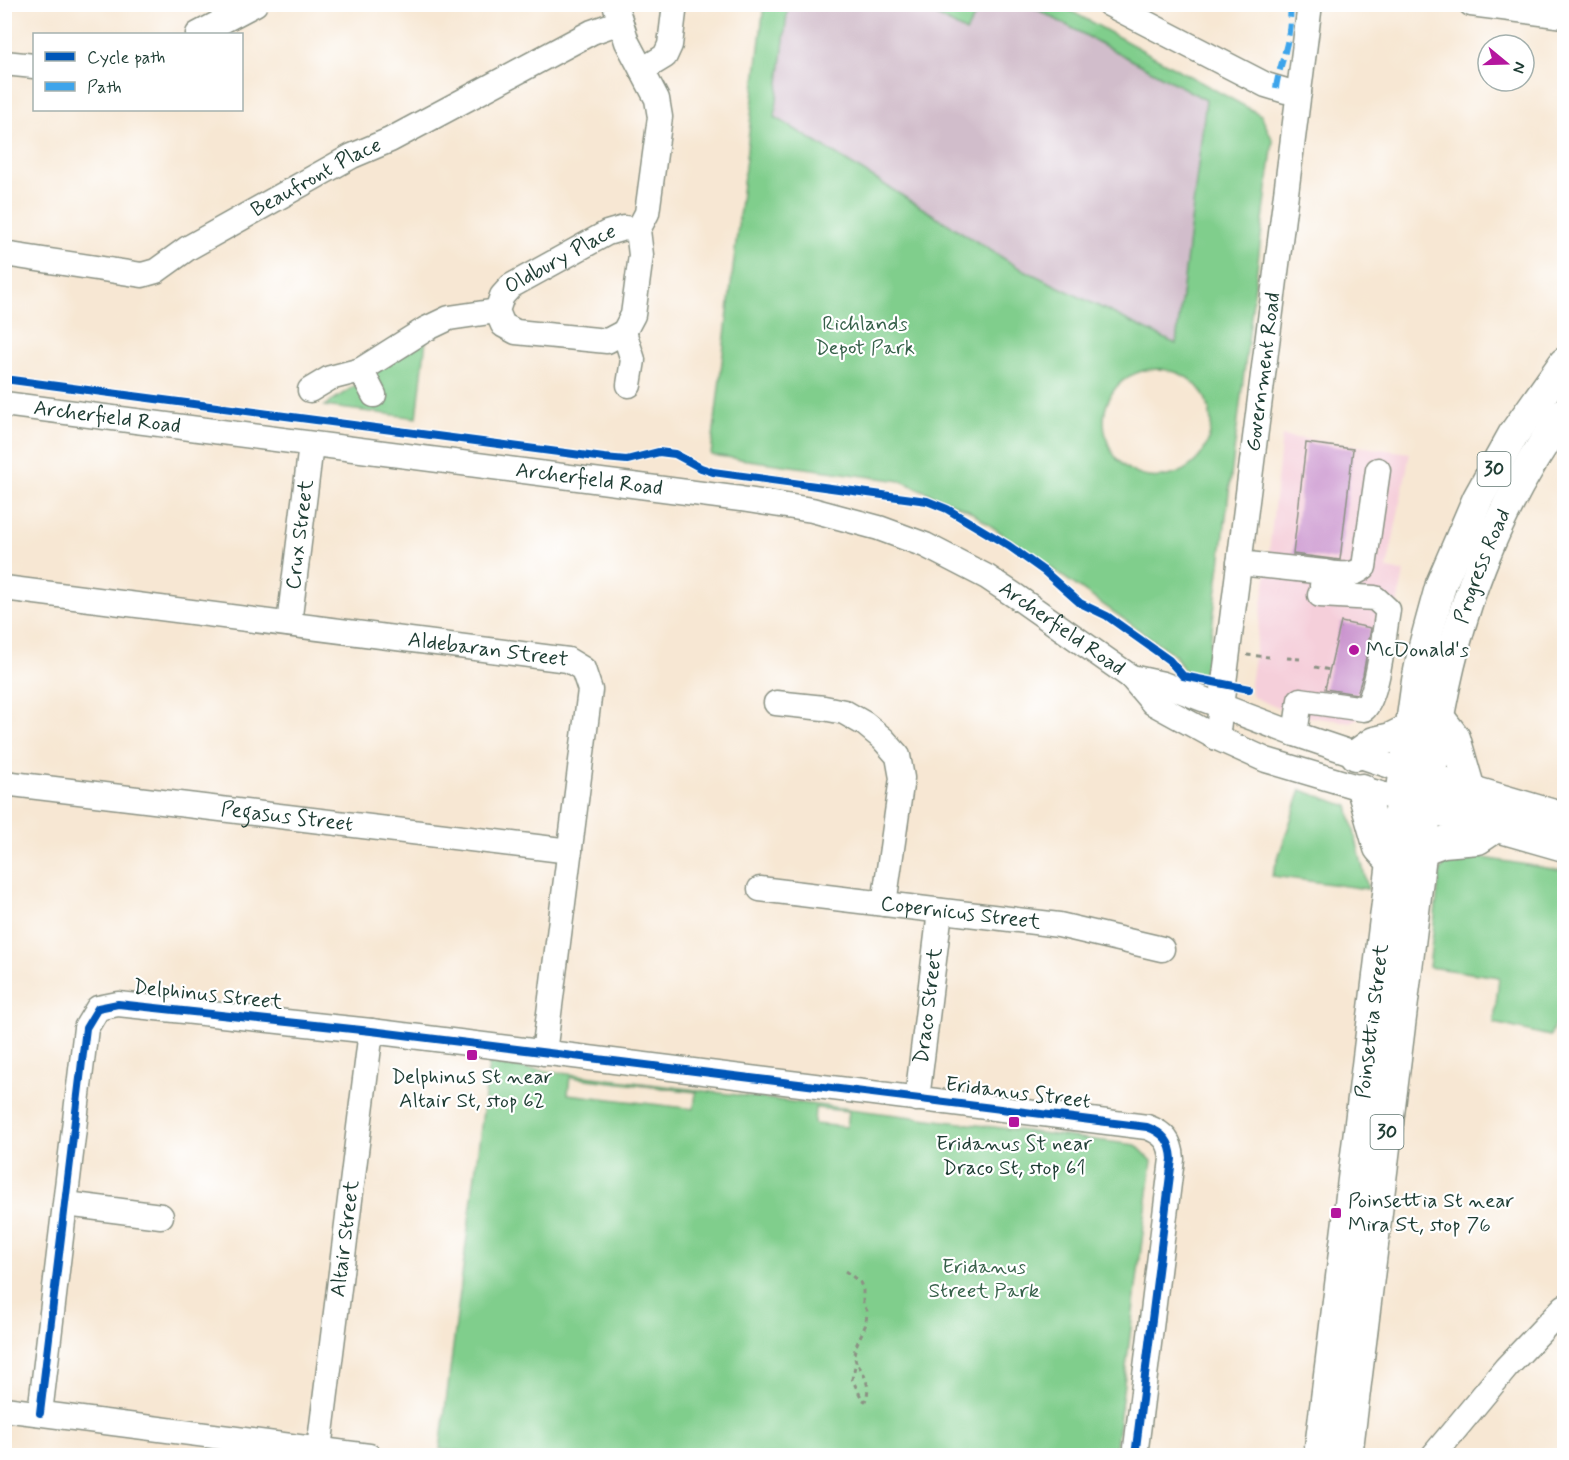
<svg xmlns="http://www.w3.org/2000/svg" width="1569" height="1460" font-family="Mynerve,sans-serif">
  <rect width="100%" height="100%" fill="#fff"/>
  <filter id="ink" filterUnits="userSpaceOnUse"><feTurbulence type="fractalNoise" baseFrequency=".0167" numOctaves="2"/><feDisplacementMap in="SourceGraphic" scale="12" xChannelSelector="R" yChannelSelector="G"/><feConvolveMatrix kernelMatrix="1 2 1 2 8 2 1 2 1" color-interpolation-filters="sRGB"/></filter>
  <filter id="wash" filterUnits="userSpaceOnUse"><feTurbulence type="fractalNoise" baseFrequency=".008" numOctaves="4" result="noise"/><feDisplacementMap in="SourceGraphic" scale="24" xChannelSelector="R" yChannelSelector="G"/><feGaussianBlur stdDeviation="1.35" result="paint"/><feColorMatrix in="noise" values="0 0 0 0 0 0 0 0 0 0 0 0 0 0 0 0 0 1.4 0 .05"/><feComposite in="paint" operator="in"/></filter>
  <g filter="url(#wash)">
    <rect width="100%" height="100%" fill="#f7e7d3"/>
    <!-- built -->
    <path fill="#f5cfda" d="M1282,436L1410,453L1387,569L1404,572L1376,709L1350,722L1294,715L1253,697L1250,684L1267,571Z"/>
    <!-- industrial -->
    <path fill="#d1bdcb" d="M788,4L918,5L965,31L981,5H1029L1206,100L1177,344L1016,266L775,117Z"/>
    <!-- green -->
    <g fill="#80ce8c" stroke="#508660" stroke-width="1.5" fill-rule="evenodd">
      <path d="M764,5H788L775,117L1016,266L1176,344L1206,100L1029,5H1060L1261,115L1273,141L1207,668L1200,677H1188L1175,655L968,510L901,481L711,455ZM1161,369C1166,370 1173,371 1178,373C1207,385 1218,418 1206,446C1200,460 1186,471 1172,475C1103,494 1076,391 1142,371C1148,369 1155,369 1161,369Z"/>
      <path d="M918,5H981L966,32Z"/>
      <path d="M426,339L417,418L324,406Z"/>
      <path d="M1301,790L1348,806L1368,889L1272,876Z"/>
      <path d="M1459,854L1564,871V1014L1553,1028L1550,1036L1494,1023L1499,977L1429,967L1440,872L1449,858Z"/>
      <path d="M489,1064L1136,1145L1152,1161L1115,1455L492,1456L440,1449ZM570,1077L696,1092L694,1109L568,1094ZM815,1108L849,1111L847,1127L814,1124Z"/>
    </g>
    <g id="blocks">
      <!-- building -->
      <g fill="#cb95cf">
        <path d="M1306,443L1353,449L1340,560L1293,554Z"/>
        <path d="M1341,622L1371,628L1363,675L1357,694L1325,689Z"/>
      </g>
    </g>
  </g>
  <g filter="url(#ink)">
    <use href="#blocks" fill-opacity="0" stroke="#8b9284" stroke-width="1.5"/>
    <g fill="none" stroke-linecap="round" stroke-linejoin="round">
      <!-- minor casing -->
      <g stroke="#8b9284" stroke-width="27">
        <g id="minor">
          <path id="s1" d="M615,4L627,42L657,99L660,117L647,213L638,230L641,255L633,315L624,332L607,341L516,332L503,325L497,311L502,296L511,286L607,233L624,228L638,230"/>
          <path d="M1109,4L1266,85L1286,91L1299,93"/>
          <path d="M1471,4L1564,16"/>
          <path d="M198,34L255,4"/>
          <path d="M4,63L34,66"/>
          <path d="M642,70L665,56L670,45L675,4"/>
          <path id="s2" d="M4,254L142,275L156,271L188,248L352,156L390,140L592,32L620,22"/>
          <path d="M624,332L633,360L629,385"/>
          <path d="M361,370L374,395"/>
          <path d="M310,390L330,378L361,370L426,329L449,318L497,311"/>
          <path id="s3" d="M4,404L741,499L812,510L879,528L925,545L987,577L1017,597L1131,677L1153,703L1217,738L1266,760L1401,800"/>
          <path d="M1239,563L1324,572L1322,586"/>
          <path d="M1324,572C1338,574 1352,578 1364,567L1378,470"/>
          <path id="s4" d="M4,588L568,660L583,669L590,690L544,1053"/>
          <path id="s5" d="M289,624L311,445"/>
          <path d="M1131,677L1163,684L1295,734L1405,771"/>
          <path d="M776,703L824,708L844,712L865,724L883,739L898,756L902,778L884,904"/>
          <path d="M1295,734L1300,700L1364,709C1378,697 1384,632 1388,610L1375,598L1320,595"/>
          <path id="s6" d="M1217,738L1310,4"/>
          <path id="s7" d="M4,783L570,851"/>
          <path id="s8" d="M760,889L1059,925L1162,949"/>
          <path id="s9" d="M917,1099L940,911"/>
          <path d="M66,1204L161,1216"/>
          <path d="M4,1409L369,1456"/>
          <path d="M40,1413L86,1028L98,1008L118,1004L371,1031L1147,1127C1164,1133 1171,1142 1172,1159L1135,1456"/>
          <path id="s10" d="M319,1449L371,1031"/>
          <path d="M1433,1456L1506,1368L1564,1307"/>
        </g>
      </g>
      <!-- major casing -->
      <g stroke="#8b9284" stroke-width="33">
        <g id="major">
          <path d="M1439,717L1455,738L1470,790"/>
          <path d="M1356,755L1374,742L1391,738L1411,728"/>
          <path d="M1411,773L1564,818"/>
          <path d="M1362,789L1379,848L1392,862"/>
          <path d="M1410,802L1564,846"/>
          <path d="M1421,850L1443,842L1478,839L1496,827"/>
          <path id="s11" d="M1319,1456L1392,862L1417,681L1424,646L1441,584L1478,498L1513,435L1564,363"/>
          <path id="s12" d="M1347,1456L1436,733C1456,612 1493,513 1564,413"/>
        </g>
      </g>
      <!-- path -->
      <g stroke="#8b9284" stroke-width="3" stroke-dasharray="4.5 4.5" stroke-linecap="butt">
        <path d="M1247,655L1269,657"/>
        <path d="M1287,658L1300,659"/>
        <path d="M1315,667L1330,670"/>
        <path d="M845,1271L860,1282L863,1290V1304L867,1311L866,1324L856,1346L854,1354L856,1362L852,1379L862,1399L865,1401C872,1387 864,1373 856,1362"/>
        <path d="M442,1456H455"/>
      </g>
      <!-- minor -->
      <use href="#minor" stroke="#fff" stroke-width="24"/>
      <!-- major -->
      <use href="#major" stroke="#fff" stroke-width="30"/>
      <!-- quiet -->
      <path stroke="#3da4eb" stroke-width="6" stroke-dasharray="12 6" stroke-linecap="butt" d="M1276,88C1278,73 1283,61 1286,47C1290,33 1290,19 1291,4"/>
      <!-- cycleway casing -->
      <g stroke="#fff" stroke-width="11">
        <g id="cycleway">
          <path d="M4,379L604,458L627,460L659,452L675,454L701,468L713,472L927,501L947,509L1009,546L1044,571L1080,603L1107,616L1169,660L1183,676L1249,689"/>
          <path d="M40,1413L86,1028L98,1008L118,1004L371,1031L1147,1127C1164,1133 1171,1142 1172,1159L1135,1456"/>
        </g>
      </g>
      <!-- cycleway -->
      <use href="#cycleway" stroke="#0057b8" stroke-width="8"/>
    </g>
  </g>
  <!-- markers -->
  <g fill="#b5179e" stroke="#fff" stroke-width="2">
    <circle cx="1354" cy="650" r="6"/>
    <rect x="466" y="1049" width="12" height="12" rx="3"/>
    <rect x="1008" y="1116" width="12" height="12" rx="3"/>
    <rect x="1330" y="1207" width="12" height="12" rx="3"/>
  </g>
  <g text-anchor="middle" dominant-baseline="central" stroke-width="4.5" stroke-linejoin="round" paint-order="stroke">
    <!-- shield labels -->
    <g fill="#fff" stroke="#627771" stroke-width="1.5">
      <rect x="1477.5" y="452" width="33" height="34" rx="4.5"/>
      <rect x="1370.5" y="1115" width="33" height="34" rx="4.5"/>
    </g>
    <g font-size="20" font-weight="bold" fill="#1f3d34">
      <text x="1494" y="469">30</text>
      <text x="1387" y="1132">30</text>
    </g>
    <!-- street labels -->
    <g font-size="21" fill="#1f3d34" stroke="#fff">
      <text stroke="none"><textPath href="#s2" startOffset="340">Beaufront Place</textPath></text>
      <text stroke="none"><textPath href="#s1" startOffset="570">Oldbury Place</textPath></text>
      <text stroke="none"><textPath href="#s6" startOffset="369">Government Road</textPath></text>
      <text stroke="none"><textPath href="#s3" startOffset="104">Archerfield Road</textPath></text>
      <text stroke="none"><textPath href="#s3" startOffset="590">Archerfield Road</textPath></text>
      <text stroke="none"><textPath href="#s5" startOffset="90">Crux Street</textPath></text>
      <text stroke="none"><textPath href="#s12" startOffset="902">Progress Road</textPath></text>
      <text stroke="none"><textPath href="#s3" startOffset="1094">Archerfield Road</textPath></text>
      <text stroke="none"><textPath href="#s4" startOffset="488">Aldebaran Street</textPath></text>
      <text stroke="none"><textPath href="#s7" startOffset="285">Pegasus Street</textPath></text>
      <text stroke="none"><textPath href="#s8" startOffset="202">Copernicus Street</textPath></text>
      <text transform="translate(208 995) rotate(6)">Delphinus Street</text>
      <text stroke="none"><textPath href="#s9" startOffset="94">Draco Street</textPath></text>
      <text stroke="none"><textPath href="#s11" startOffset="438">Poinsettia Street</textPath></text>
      <text transform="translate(1018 1093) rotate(7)">Eridanus Street</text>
      <text stroke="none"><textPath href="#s10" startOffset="212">Altair Street</textPath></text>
    </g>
    <!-- park labels -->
    <g font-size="21" fill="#37614a" stroke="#fff">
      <text x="865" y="324">Richlands<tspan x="865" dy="24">Depot Park</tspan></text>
      <text x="984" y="1267">Eridanus<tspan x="984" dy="24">Street Park</tspan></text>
    </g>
    <!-- poi labels -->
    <g font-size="21" fill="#1f3d34" stroke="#fff" text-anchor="start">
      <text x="1366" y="650">McDonald's</text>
      <text x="472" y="1077" text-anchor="middle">Delphinus St near<tspan x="472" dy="24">Altair St, stop 62</tspan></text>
      <text x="1014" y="1144" text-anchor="middle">Eridanus St near<tspan x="1014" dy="24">Draco St, stop 61</tspan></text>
      <text x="1348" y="1201">Poinsettia St near<tspan x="1348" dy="24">Mira St, stop 76</tspan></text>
    </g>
  </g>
  <!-- margin -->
  <rect width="1569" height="1460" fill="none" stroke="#fff" stroke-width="24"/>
  <!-- legend -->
  <rect x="33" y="33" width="210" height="78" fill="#ffffff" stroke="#a5b1ae" stroke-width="1.5"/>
  <rect x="45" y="52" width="30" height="9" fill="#0057b8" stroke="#a5b1ae" stroke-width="1.5"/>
  <text x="87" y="63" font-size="18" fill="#1f3d34">Cycle path</text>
  <rect x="45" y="82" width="30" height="9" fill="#3da4eb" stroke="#a5b1ae" stroke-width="1.5"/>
  <text x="87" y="93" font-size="18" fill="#1f3d34">Path</text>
  <!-- north arrow -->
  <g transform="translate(1506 63) rotate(109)"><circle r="28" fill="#ffffff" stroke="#a5b1ae" stroke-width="1.5"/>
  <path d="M0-4.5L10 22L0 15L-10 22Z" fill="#b5179e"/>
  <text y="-9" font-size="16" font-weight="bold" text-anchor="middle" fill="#1f3d34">N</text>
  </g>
</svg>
